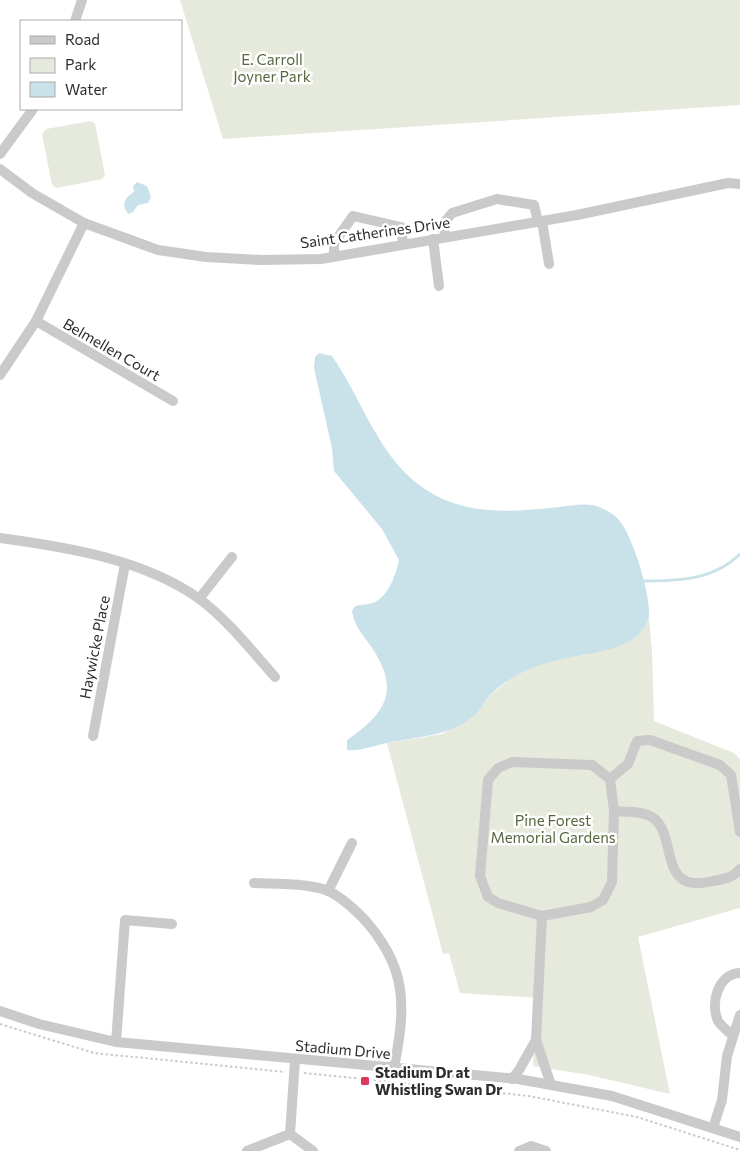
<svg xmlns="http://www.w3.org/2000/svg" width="740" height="1151" font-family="Commissioner,sans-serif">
  <rect width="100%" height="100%" fill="#fff"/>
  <!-- green -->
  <g fill="#e6eadc">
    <path d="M180,0H740V105L223,139Z"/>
    <path d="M91,121L95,123L105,175L102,179L57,188L52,185L42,134L46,129Z"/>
    <path d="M649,619L652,650L654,721L734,753L740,759V908L638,937L670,1094L589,1075L533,1066L537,998L460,993L449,953L443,954L387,743L442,734L476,714L489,696L514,676L536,665L636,637Z"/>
  </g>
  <!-- water -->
  <g fill="#c9e1e9">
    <path d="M137,182L147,186L151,197L148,203L138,205L133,212L129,214C120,206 125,197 134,192L133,186Z"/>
    <path d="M319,353L332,356C363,400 379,461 428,491C468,516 513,512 559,507C571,506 587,502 599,507C606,510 614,514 619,520C633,536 651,596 649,617C648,622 640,634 636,637C615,653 578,654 554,661C529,667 508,678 490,695C484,701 481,710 475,715C449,737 419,736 387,743C373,746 362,751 347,750V740C385,714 401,691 372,648C364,636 354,626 352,611L355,606C362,605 370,604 375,602C389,595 396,574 399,560L382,529L334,471L332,448L314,368L315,357Z"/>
  </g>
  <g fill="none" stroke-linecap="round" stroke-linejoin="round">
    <!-- stream -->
    <path stroke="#c9e1e9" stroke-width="3" d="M640,581C676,581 713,581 740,554"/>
    <!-- path -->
    <g stroke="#cacaca" stroke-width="2" stroke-dasharray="2.5 2.5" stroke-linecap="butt">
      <path d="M0,1024L94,1053L285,1072"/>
      <path d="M304,1073L529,1096L637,1117L740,1150"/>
    </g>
    <!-- minor -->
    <g stroke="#cacaca" stroke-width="10">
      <path d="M75,21L82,0"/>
      <path d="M0,154L33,109"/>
      <path d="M0,169L32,193L84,223L158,250L206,257L261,260L321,259L577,215L728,183L740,184"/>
      <path d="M542,221L549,264"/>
      <path d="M445,237L444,223L452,213L497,199L534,205L538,222"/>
      <path d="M433,239L439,286"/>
      <path d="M334,256V243L353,216L401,227L403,244"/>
      <path d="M36,321L173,401"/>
      <path d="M0,375L36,321L84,223"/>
      <path d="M0,538C66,547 143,559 198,598C225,617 253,652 275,677"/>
      <path d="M199,599L232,557"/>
      <path d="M93,736L125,564"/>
      <path d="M512,762L592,765L610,779L614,811L612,882L603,900L591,907L542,916L498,903L488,897L480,876L488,780L498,768Z"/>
      <path d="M610,779L628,764L637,741L650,740L720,765L731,775L740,832"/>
      <path d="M614,811C625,812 643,811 652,817C679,834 656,896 713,881C724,879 733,878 740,869"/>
      <path d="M254,883C278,884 303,883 326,890C339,895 354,909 363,918C408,967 406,1006 394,1068"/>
      <path d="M328,891L352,843"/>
      <path d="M542,916L536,1040L551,1085"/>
      <path d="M0,1011L39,1024L116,1042L518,1079L612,1096L740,1137"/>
      <path d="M732,1035C728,1031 721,1026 718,1021C710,1003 718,974 740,973"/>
      <path d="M116,1042L125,920L172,924"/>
      <path d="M295,1060L290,1134L313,1151"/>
      <path d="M512,1079L519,1070L536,1040"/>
      <path d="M713,1128L722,1100L727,1056L740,1015"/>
      <path d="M247,1151L290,1134"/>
      <path d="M519,1151L531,1146L546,1151"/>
    </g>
  </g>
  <!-- markers -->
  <rect fill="#da3a5d" stroke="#fff" stroke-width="2" x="360" y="1076" width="10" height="10" rx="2.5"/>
  <g text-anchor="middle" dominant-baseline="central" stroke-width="5" stroke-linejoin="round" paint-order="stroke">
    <!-- park labels -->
    <g font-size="15" fill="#57663e" stroke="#fff">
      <text x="272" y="59">E. Carroll<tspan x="272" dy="17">Joyner Park</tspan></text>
      <text x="553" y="820">Pine Forest<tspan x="553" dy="17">Memorial Gardens</tspan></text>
    </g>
    <!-- street labels -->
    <g font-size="15" fill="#2d2d2d" stroke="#fff">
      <text transform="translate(375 232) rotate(-8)">Saint Catherines Drive</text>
      <text transform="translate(112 349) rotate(30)">Belmellen Court</text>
      <text transform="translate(94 647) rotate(-79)">Haywicke Place</text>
      <text transform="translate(343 1049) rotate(5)">Stadium Drive</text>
    </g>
    <!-- poi labels -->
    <g font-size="15" font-weight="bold" fill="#2d2d2d" stroke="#fff" text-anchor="start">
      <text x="375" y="1072">Stadium Dr at<tspan x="375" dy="17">Whistling Swan Dr</tspan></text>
    </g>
  </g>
  <!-- legend -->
  <rect x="20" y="20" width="162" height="90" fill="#ffffff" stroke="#ababab"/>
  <rect x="30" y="36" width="25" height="8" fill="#cacaca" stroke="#ababab"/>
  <text x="65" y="45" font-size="15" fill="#2d2d2d">Road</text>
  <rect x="30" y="58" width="25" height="15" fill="#e6eadc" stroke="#ababab"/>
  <text x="65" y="70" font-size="15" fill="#2d2d2d">Park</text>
  <rect x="30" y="82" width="25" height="15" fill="#c9e1e9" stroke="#ababab"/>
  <text x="65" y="95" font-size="15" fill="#2d2d2d">Water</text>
</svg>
